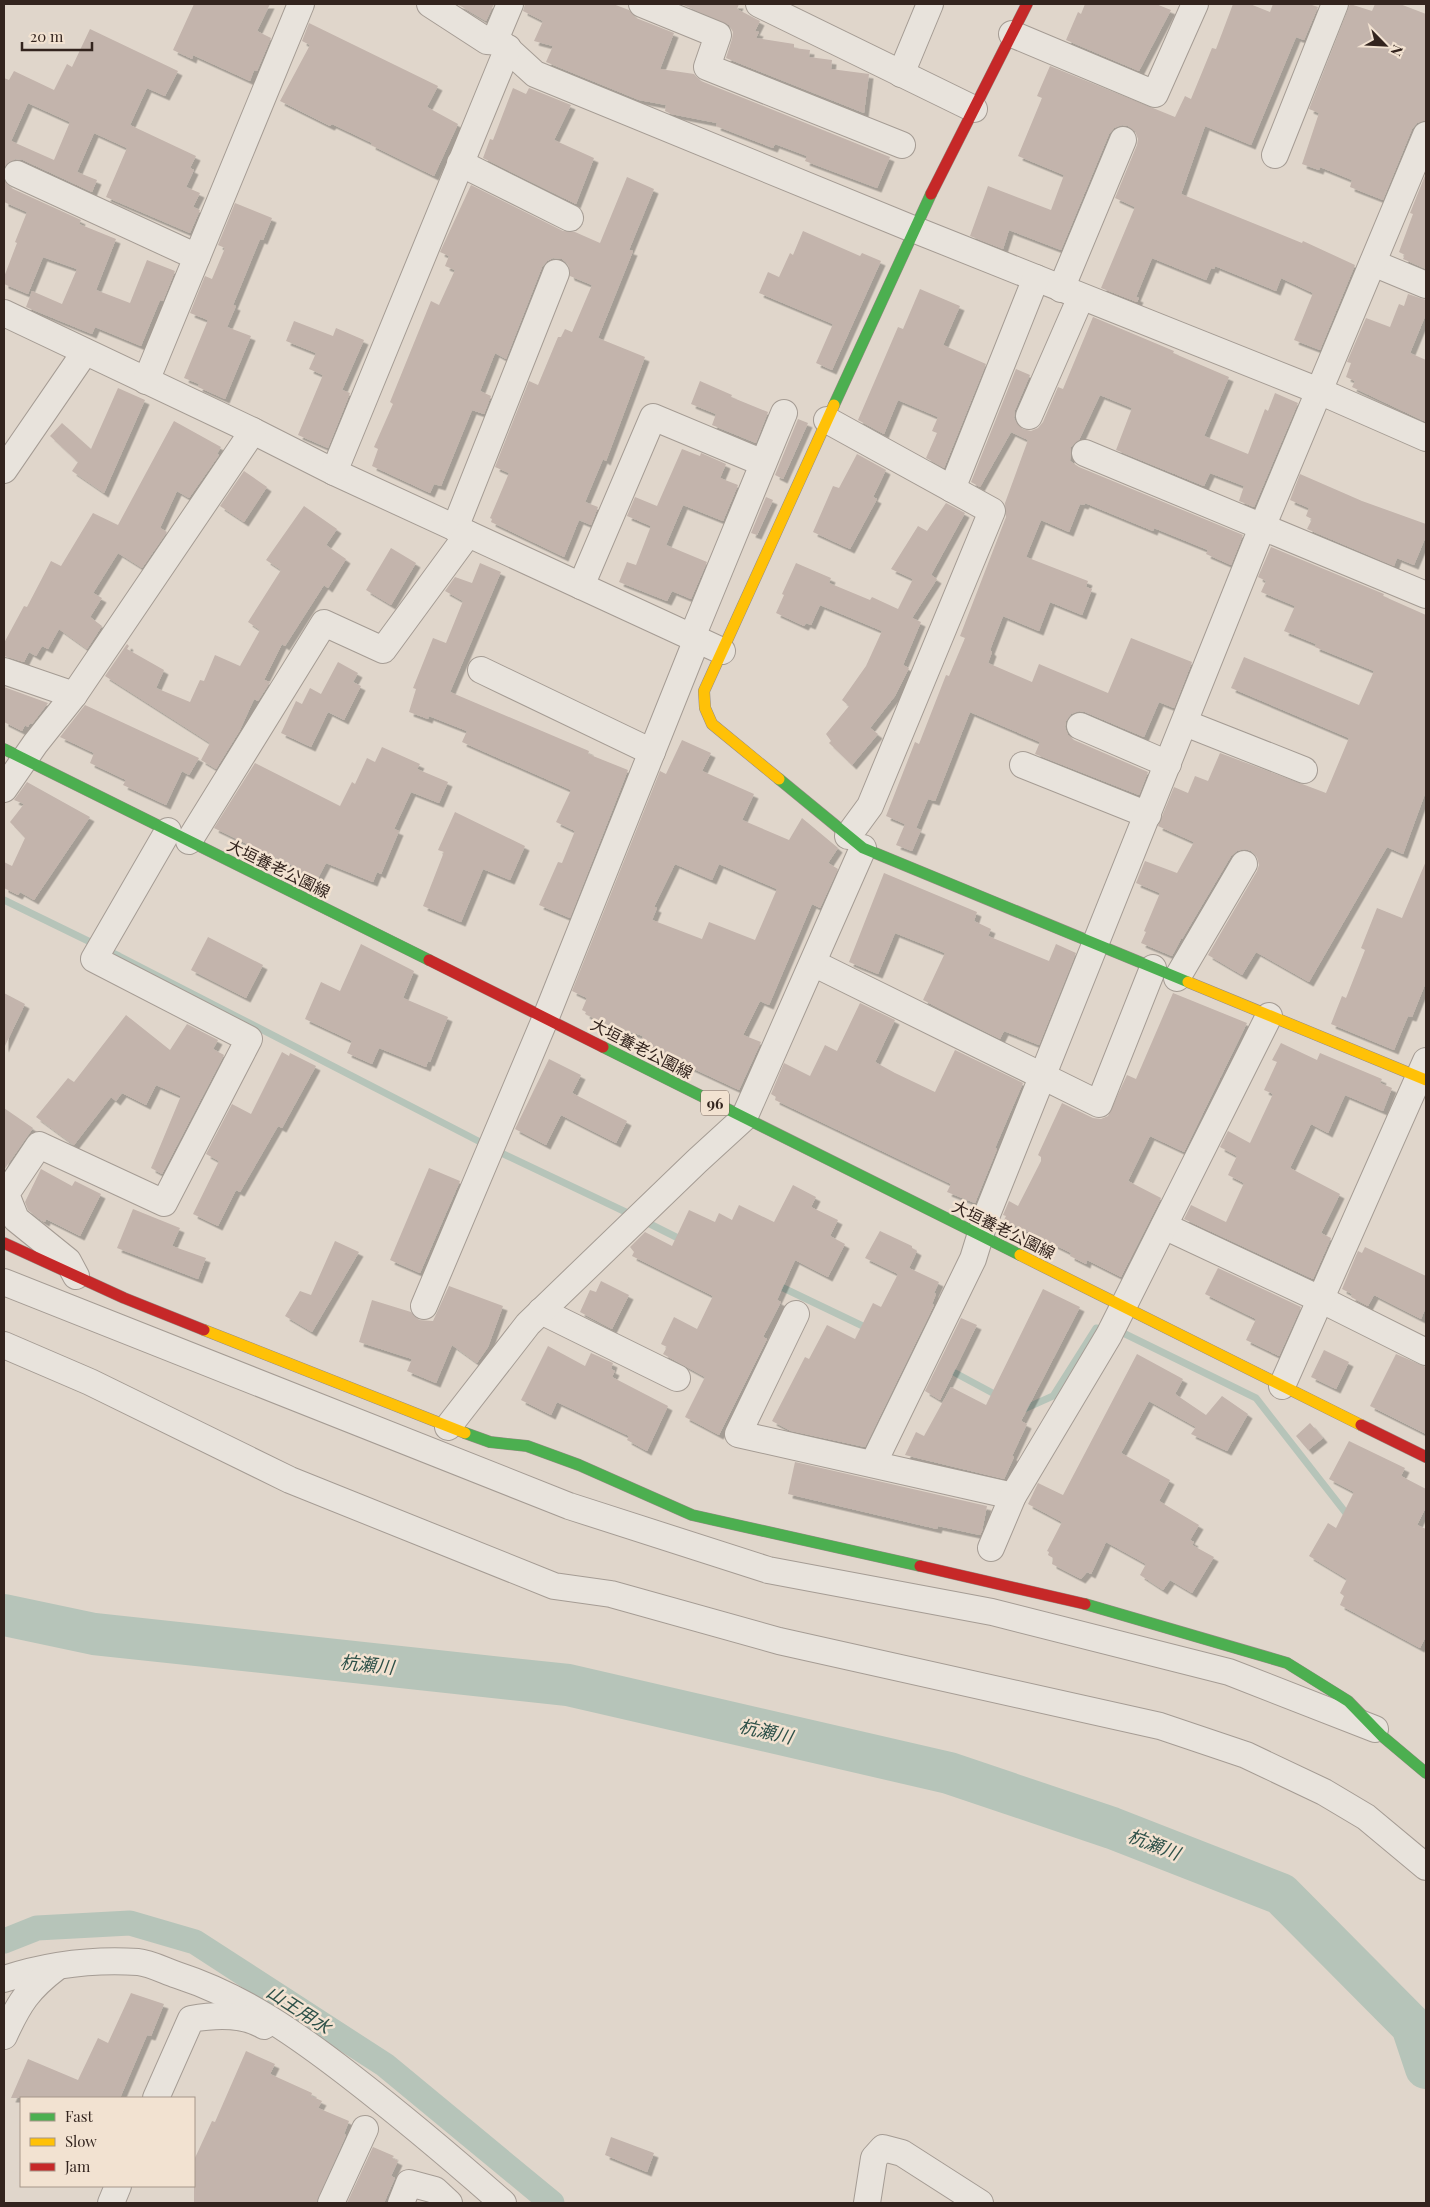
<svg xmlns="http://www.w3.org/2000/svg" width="1430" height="2207" font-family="'Playfair Display','Noto Sans JP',serif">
  <defs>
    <filter id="shadow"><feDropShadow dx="4.5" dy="4.5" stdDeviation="0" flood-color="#0004"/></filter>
  </defs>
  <rect width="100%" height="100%" fill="#e0d6cb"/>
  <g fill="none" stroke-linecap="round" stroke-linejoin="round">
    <!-- stream -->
    <g stroke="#b6c4b9" stroke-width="7">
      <path d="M4,900L119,956L486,1145"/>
      <path d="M495,1150L632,1215"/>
      <path d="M642,1220L684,1241"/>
      <path d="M775,1284L869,1329"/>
      <path d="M1117,1330L1256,1398L1349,1517"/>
      <path d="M946,1368L1000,1397"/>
      <path d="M1021,1407L1024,1409L1053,1396L1096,1328L1106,1329"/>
    </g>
    <!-- canal -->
    <path stroke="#b6c4b9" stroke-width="25" d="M4,1941L37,1928L130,1923L195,1942L385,2065L552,2203"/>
    <!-- river -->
    <path stroke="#b6c4b9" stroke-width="42" d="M4,1615L94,1634L568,1685L949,1773L1112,1828L1281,1894L1412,2026L1426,2068"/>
  </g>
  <!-- building -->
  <g fill="#c3b4ac" fill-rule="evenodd" filter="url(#shadow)">
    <path d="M194,4H270L257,31L271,38L257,71L254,70L250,81L193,55L192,59L173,50Z"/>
    <path d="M457,4H494L486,21Z"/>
    <path d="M525,4H613L629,10L636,18L674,33L660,69L694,74L701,81L890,157L877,188L805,161L807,156L775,144L773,148L716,126L717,123L671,114L665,111L666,105L639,100L546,62L553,46L534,41L543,21L523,11Z"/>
    <path d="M681,4H739L737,9L760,21L755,31L759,32L756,38L794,44V48L810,50L809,57L832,60L831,69L869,74L864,113L726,58L732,39L733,32L729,25Z"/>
    <path d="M1085,4H1156L1171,10L1139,71L1066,40L1078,12L1081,14Z"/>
    <path d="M1233,4H1250L1270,12L1273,4H1309L1318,7L1304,40L1296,37L1251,145L1205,126L1181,194L1302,243L1303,241L1355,265L1320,350L1294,340L1313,293L1281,278L1276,291L1215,266L1214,269L1211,268L1206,280L1152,258L1136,297L1139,298L1137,302L1101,288L1135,207L1115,198L1137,145L1138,139L1135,131L1128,126L1122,125L1114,128L1109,134L1061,250L1009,230L1003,249L970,236L988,186L1051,210L1064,175L1018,156L1042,98L1037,96L1050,66L1175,117L1185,96L1191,99L1212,48L1216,49Z"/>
    <path d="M1350,4L1372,11L1375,4H1400L1426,14V120L1417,123L1412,129L1383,200L1350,187L1352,180L1320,167L1319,170L1302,164L1319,113L1309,109Z"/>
    <path d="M309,23L438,86L427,107L458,124L434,176L371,145L372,143L332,124L330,126L280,101L310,45L302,41Z"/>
    <path d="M90,29L178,71L165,96L147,88L130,125L196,156L190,168L194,170L186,187L200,193L193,207L200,210L190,233L106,197L127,148L94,133L77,172L97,180L92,192L23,160L15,159L4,167V78L9,80L14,71L54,90L67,64L72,67ZM28,103L70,122L54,160L11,141Z"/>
    <path d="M513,88L526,94L529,88L571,105L554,140L594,158L576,204L483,158L490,139L493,140Z"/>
    <path d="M1426,173V269L1403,259L1405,255L1399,252L1413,214L1410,213Z"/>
    <path d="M627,177L654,189L629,250L633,251L598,338L645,357L606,461L603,459L585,502L598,507L591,525L579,520L564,557L491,522L492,519L490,518L509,473L495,467L529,381L538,385L558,337H561L565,329L572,332L592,285L570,276L568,264L562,259L553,258L547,261L542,267L506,359L495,353L480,391L491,396L484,414L472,410L441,486L434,484L430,493L372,466L378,449L374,447L393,404L390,402L431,301L439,305L455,270L445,266L449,256L440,252L471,185L563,231L575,232L600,243Z"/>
    <path d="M4,180L11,188L81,220L79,224L116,239L96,290L130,303L147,260L175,271L163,301L160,300L141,346L95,327L92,334L26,307L32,291L62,304L77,269L43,257L28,294L4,284V277L17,243L15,242L27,212L4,202Z"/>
    <path d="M235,203L272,218L263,240L260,239L233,305L236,306L227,327L251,336L225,399L198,387L199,384L184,378L208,320L190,313L205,276L212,279L225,248L218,245Z"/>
    <path d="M803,231L860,256L862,253L881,261L832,370L816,363L833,324L759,293L768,272L779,277L790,253L793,255Z"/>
    <path d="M920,289L960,306L943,345L986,364L944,468L926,458L937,433L932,431L938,417L898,400L884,434L858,420L898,327L903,329Z"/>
    <path d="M1408,294L1426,300V314L1410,353L1426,360V422L1352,387L1355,381L1346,377L1351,363L1347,362L1366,318L1390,327L1399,304L1404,306Z"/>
    <path d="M1093,317L1174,351L1173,353L1229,377L1204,436L1248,454L1265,409L1268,411L1275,393L1298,403L1254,507L1239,501L1244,486L1210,473L1204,486L1116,450L1132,408L1100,395L1079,440L1071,447L1070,461L1079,467L1243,535L1231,565L1206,554L1208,550L1154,528L1153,531L1085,503L1084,505L1080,504L1069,532L1041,520L1026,557L1088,581L1086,587L1092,589L1082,615L1050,602L1039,631L1003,616L990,650L992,652L988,663L1032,682L1039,664L1108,693L1131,638L1192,662L1174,708L1159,702L1144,737L1085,712L1079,711L1071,714L1066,721L1065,727L1068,735L1074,740L1148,772L1139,795L1035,754L1040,742L970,712L935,801L928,799L916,828L921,830L912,851L896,845L905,824L886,816L915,742L919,744L946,675L949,676L965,638L960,636L1006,517L1005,503L1028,440L1011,432L980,487L971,482L1016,369L1030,375L1015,410L1014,418L1017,424L1023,429L1031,431L1038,428L1043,422L1058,387L1063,389Z"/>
    <path d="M294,321L333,336L336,328L364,340L342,390L350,393L328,448L298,435L323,375L309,369L316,353L286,341Z"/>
    <path d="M700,381L732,395L731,397L768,412L756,443L712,425L716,414L691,404Z"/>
    <path d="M118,388L145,400L104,493L72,471L78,462L50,436L62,423L91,449Z"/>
    <path d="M798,419L808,423L783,479L775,475Z"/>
    <path d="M174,421L221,447L217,454L219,455L189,498L177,491L160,528L167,532L142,568L118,553L93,593L102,598L90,617L102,626L87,649L59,629L48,649L42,646L36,656L29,652L24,662L4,656V643L24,606L27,607L51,561L61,566L93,513L118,525Z"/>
    <path d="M682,449L700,456L701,453L726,464L720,478L738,485L723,521L683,505L666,545L707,562L691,599L672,591L667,601L619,582L627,562L636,565L651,526L627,516L635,497L657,506Z"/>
    <path d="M857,454L886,470L873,497L877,499L850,549L813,532L833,486L839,488Z"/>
    <path d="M244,471L267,487L244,522L220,506Z"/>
    <path d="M1300,474L1362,501L1426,524V536L1414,565L1397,558L1394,566L1307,529L1312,519L1306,516L1309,508L1290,500Z"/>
    <path d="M766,497L773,500L757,535L751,533Z"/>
    <path d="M946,503L965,513L931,575L937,579L912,618L921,622L903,665L909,668L895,696L870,728L878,734L852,765L829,743L831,741L826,734L849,706L842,700L866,666L882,631L820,605L811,625L806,623L804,626L776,613L784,595L782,594L796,563L831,578L829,583L870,600L872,597L898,609L913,579L891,569L918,526L927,531Z"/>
    <path d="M304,506L337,529L326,545L346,559L328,588L324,585L285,646L282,644L264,680L270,682L258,701L254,699L240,730L216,769L201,760L210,743L105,676L127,644L129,646L127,649L164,670L156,688L190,702L200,680L204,681L215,655L240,666L260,630L248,622L281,570L266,560Z"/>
    <path d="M1271,547L1384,594L1383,596L1426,615V791L1403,854L1387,847L1309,982L1256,952L1242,975L1208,955L1257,871L1259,865L1257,857L1251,851L1245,849L1237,851L1231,856L1182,939H1181L1172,956L1141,943L1146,932L1144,931L1160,893L1136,883L1145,861L1177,873L1194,842L1158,826L1174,787L1188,793L1195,776L1208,781L1220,753L1326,793L1349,738L1231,688L1244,657L1359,705L1374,671L1315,647L1316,644L1284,631L1295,606L1261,592L1266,581L1258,577Z"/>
    <path d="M391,548L416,563L391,605L366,590Z"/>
    <path d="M480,563L501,572L450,692L589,751L588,754L628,770L570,918L539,905L558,862L562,863L575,831L556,822L571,790L462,742L467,731L429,716L428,719L409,712L416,689L413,688L433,638L446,643L463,601L445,591L455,577L472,583Z"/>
    <path d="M338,662L358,673L353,682L361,686L344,720L328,712L311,747L281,733L296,701L302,704L310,688L321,694Z"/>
    <path d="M4,687L48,703L32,724L30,723L28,727L25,725L22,731L4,722Z"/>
    <path d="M85,705L199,758L189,775L182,771L166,805L123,785L126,780L90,763L94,753L60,737Z"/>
    <path d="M682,740L711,753L702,771L754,794L742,820L789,840L802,818L838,848L828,863L838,869L820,908L812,904L769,1005L760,1001L743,1035L761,1042L739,1090L640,1044L643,1036L609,1025L585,1014L586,1012L582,1010L587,998L572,991L660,771L666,774ZM675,864L712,880L719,864L777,889L755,940L709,922L702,939L652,920L657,908L654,907Z"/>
    <path d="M382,747L420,764L417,769L448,782L439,803L411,792L394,829L399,831L381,874L377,872L373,882L326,863L317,880L293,866L214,828L255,763L340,806L352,782L355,784L367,758L375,762Z"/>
    <path d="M27,782L90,817L34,900L20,892L18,895L4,888V862L12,866L25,838L10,822L24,804L14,800Z"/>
    <path d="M455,812L525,846L510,880L483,869L461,922L423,906L444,852L438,850Z"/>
    <path d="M1426,861V982L1412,1017L1408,1016L1394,1050L1331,1024L1342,996L1346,998L1365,950L1361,948L1377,908L1402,918Z"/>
    <path d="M884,873L977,912L974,921L991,929L988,936L1049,961L1056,944L1076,953L1039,1045L1004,1031L1000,1039L923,1000L945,953L895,933L878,974L849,962Z"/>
    <path d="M208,937L263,965L246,998L191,970Z"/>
    <path d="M361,944L414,971L403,998L448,1017L430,1062L428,1061L426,1067L379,1048L372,1064L347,1053L352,1041L305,1019L321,982L340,991Z"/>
    <path d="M4,993L25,1004L4,1048Z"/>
    <path d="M1173,993L1247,1023L1184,1152L1150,1136L1128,1181L1161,1198L1121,1277L1087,1260L1086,1264L1070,1256L1071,1253L1004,1220L1006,1216L1003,1215L1009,1201L1018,1206L1041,1161V1157L1038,1155L1062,1103L1093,1118L1101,1119L1108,1116L1127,1075L1136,1079Z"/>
    <path d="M860,1003L895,1020L875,1062L895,1073L935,1092L955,1050L1023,1083L995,1148L997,1149L975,1203L947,1192L951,1184L775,1100L776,1097L771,1094L784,1063L810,1076L825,1045L837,1051Z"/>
    <path d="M126,1015L170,1050L187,1024L218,1040L213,1049L224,1055L162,1174L151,1168L181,1096L156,1085L146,1105L122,1093L116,1101L111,1097L74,1145L36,1117L68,1078L74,1082Z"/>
    <path d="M1281,1043L1317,1060L1320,1053L1382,1079L1380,1083L1392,1088L1383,1111L1345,1095L1328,1133L1311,1124L1290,1168L1340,1194L1321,1233L1331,1238L1313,1279L1184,1219L1191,1205L1226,1222L1244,1183L1228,1175L1237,1156L1220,1147L1228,1131L1250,1143L1273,1094L1264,1090L1277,1062L1272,1060Z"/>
    <path d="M282,1052L289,1056L290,1053L316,1066L282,1128L278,1126L240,1192L236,1190L218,1226L193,1214L219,1161L206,1154L232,1104L251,1114Z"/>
    <path d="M549,1059L581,1075L572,1093L627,1121L616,1143L561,1115L546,1145L515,1129Z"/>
    <path d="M4,1108L33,1128L4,1170Z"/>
    <path d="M429,1168L460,1181L420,1273L390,1260Z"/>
    <path d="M41,1169L72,1186L75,1181L101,1194L80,1236L46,1219L45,1222L41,1220L28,1210L25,1202Z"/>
    <path d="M793,1185L816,1197L811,1207L838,1220L830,1236L845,1244L828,1277L795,1260L777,1300L781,1302L763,1337L767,1339L719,1435L685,1417L705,1377L663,1354L667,1347L661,1344L674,1317L697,1329L713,1296L632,1256L634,1252L630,1247L645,1232L672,1246L689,1210L715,1222L719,1213L732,1220L739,1205L774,1222Z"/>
    <path d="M133,1209L180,1228L172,1246L206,1258L198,1279L117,1248Z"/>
    <path d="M880,1231L912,1246V1248L917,1251L909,1268L939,1282L934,1293L936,1294L932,1304L934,1305L865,1447L791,1431L772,1421L805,1357L809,1359L827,1325L855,1339L873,1303L881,1307L898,1274L865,1258Z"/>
    <path d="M335,1241L359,1252L312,1332L285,1316L300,1291L311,1295Z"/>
    <path d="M1365,1247L1426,1276V1307L1421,1319L1374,1295L1368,1306L1351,1297L1352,1294L1342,1289L1358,1251L1362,1253Z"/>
    <path d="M1218,1268L1301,1307L1279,1356L1246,1340L1256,1319L1205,1294Z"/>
    <path d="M601,1281L629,1295L612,1329L580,1312L590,1290L596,1292Z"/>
    <path d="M449,1286L503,1306L488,1347L477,1363L452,1345L436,1383L407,1371L412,1359L359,1342L372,1300L411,1312L419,1320L433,1321Z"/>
    <path d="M1043,1289L1080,1307L1021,1421L1027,1424L1012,1456L1014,1457L1004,1479L905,1455L916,1432L924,1436L951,1387L986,1405Z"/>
    <path d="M961,1318L977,1325L940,1400L925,1391Z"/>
    <path d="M548,1346L585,1366L591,1353L613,1363L611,1369L615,1371L612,1377L668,1406L647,1451L627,1440L629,1436L557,1402L551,1415L521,1400Z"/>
    <path d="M1324,1350L1349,1362L1336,1389L1311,1377Z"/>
    <path d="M1137,1354L1183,1379L1175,1394L1206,1415L1222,1396L1248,1414L1227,1451L1191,1434L1196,1427L1149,1401L1121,1453L1170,1480L1159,1501L1199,1525L1190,1540L1194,1542L1192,1545L1214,1557L1192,1593L1170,1580L1163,1590L1140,1575L1146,1564L1106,1542L1091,1574L1087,1572L1081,1579L1052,1564L1053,1558L1048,1555L1049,1552L1047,1551L1062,1522L1028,1504L1038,1483L1063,1495Z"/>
    <path d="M1396,1354L1426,1367V1434L1370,1406Z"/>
    <path d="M1310,1423L1323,1438L1308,1450L1296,1436Z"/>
    <path d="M1349,1441L1405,1468L1401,1476L1426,1489V1507L1417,1525L1426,1529V1636L1420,1648L1340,1605L1344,1596L1340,1593L1347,1579L1309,1556L1328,1523L1336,1528L1354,1492L1329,1479Z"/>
    <path d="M795,1462L987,1506L982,1531L980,1535L938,1526L937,1529L788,1494Z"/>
    <path d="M131,1993L164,2004L151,2036L147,2035L120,2098H11L28,2059L78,2080L98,2038L108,2043Z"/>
    <path d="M246,2051L275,2064L270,2074L312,2093L311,2096L322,2101L318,2108L349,2121L344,2134L346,2135L316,2203H194V2160L212,2121L215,2122Z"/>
    <path d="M611,2137L654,2153L647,2172L605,2155Z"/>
    <path d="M373,2147L394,2156L392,2158L398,2161L391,2176L395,2178L384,2203H347Z"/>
  </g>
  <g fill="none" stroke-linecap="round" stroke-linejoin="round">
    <!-- street casing -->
    <g stroke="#a59c94" stroke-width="28">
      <g id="street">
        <path d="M430,4L487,41L500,42"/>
        <path d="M510,4L497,35L500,42L535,74L913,229L1319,391L1426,438"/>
        <path d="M642,4L718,35L707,67L902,145"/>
        <path d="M759,4L974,109"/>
        <path d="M1012,34L1155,94L1195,4"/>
        <path d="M901,74L930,4"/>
        <path d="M1275,155L1335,4"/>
        <path d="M460,163L570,218"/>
        <path d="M17,174L197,257"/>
        <path d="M1373,263L1426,285"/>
        <path d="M1061,289L1123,140"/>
        <path d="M4,313L253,431L334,472L722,651"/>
        <path d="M146,381L301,4"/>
        <path d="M1029,416L1081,297"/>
        <path d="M827,420L992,511L870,806L848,836"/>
        <path d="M1085,453L1426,595"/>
        <path d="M4,470L85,352"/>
        <path d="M334,472L508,48"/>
        <path d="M952,489L1036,278"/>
        <path d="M455,528L556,273"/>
        <path d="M581,586L653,417L763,463"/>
        <path d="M692,637L784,413"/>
        <path d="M481,670L652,752"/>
        <path d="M4,671L74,695"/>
        <path d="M1185,723L1304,770"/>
        <path d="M1080,726L1168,764"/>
        <path d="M1023,765L1148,815"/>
        <path d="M4,789L35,744L74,695L253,431"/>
        <path d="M189,841L324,623L383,650L468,534"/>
        <path d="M813,963L1099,1104L1153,968"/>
        <path d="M1177,978L1244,864"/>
        <path d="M1164,1226L1322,1300L1426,1352"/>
        <path d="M76,1276L68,1261L16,1219L6,1194L39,1145L164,1203L249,1039L94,959L168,831"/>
        <path d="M4,1282L569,1506L768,1570L992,1612L1229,1672L1375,1729"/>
        <path d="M424,1306L546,1017L697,639"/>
        <path d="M541,1311L677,1378"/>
        <path d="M796,1314L738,1434L1013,1496"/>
        <path d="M4,1345L90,1382L290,1480L554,1586L611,1594L779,1641L1160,1726L1246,1755L1324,1792L1366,1817L1426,1867"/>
        <path d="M1282,1386L1426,1061"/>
        <path d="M448,1427L528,1324L697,1161L744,1118L863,848"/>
        <path d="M873,1464L973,1259L986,1217L1263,525L1426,135"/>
        <path d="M991,1548L1013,1496L1109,1335L1269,1016"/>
        <path d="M4,1979C47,1965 92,1959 138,1962C150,1963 165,1971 177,1975C242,1996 296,2034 349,2075C402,2116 453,2159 503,2203"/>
        <path d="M4,2036C19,2003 28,1989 57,1967"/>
        <path d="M156,2098L191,2019C214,2015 243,2013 264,2026"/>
        <path d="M111,2203L118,2186"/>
        <path d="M331,2203L365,2129"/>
        <path d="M401,2203L409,2183L435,2190L449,2203"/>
        <path d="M867,2203L874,2158L883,2148L902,2153L980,2203"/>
      </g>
    </g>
    <!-- fast casing -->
    <g stroke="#958b84" stroke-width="12">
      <g id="fast">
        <path d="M834,405L931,194"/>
        <path d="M4,749L429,960"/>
        <path d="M779,779L863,848L1188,982"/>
        <path d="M603,1047L1020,1255"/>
        <path d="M465,1433L490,1442L527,1446L579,1465L692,1515L920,1566"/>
        <path d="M1085,1604L1287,1663L1348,1701L1382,1736L1426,1773"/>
      </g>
    </g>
    <!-- slow casing -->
    <g stroke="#958b84" stroke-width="12">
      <g id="slow">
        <path d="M779,779L712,724L705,708L704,691L834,405"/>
        <path d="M1188,982L1426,1080"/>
        <path d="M1020,1255L1361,1425"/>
        <path d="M204,1330L465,1433"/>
      </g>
    </g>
    <!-- jam casing -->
    <g stroke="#958b84" stroke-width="12">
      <g id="jam">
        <path d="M931,194L1027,4"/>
        <path d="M429,960L603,1047"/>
        <path d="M4,1243L124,1298L204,1330"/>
        <path d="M1361,1425L1426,1457"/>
        <path d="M920,1566L1085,1604"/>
      </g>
    </g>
    <!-- street -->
    <use href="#street" stroke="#e8e3dc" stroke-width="26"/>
    <!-- fast -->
    <use href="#fast" stroke="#4caf50" stroke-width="11"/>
    <!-- slow -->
    <use href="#slow" stroke="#ffc107" stroke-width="11"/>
    <!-- jam -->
    <use href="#jam" stroke="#c62828" stroke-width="11"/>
  </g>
  <g text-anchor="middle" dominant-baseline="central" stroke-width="5" stroke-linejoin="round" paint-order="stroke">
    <!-- shield labels -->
    <rect fill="#f2e2d1" stroke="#6c5d54" stroke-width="1" x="701" y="1090.5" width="28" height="25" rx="4"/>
    <g font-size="15" font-weight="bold" fill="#33241e">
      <text x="715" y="1103">96</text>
    </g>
    <!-- street labels -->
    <g font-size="16" fill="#33241e" stroke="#f2e2d1">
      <text transform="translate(279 868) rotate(26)">大垣養老公園線</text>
      <text transform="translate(642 1048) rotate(27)">大垣養老公園線</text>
      <text transform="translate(1004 1229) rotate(26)">大垣養老公園線</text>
    </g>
    <!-- water labels -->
    <g font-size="18" font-style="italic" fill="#2e5149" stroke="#f2e2d1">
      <text transform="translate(367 1664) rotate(6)">杭瀬川</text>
      <text transform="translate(766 1731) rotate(13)">杭瀬川</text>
      <text transform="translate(1154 1844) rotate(21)">杭瀬川</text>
      <text transform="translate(299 2009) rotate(33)">山王用水</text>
    </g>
  </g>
  <!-- border -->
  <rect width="1430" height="2207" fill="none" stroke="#33241e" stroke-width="10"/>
  <!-- legend -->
  <rect x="20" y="2097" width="175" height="90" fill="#f2e2d1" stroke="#a69689"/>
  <rect x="30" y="2113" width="25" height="8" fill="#4caf50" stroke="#a69689"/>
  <text x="65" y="2122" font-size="15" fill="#33241e">Fast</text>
  <rect x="30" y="2138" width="25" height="8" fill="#ffc107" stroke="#a69689"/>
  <text x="65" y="2147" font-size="15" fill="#33241e">Slow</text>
  <rect x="30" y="2163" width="25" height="8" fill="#c62828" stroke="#a69689"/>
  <text x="65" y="2172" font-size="15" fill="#33241e">Jam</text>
  <!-- north arrow -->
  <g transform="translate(1385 45) rotate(114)" stroke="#f2e2d1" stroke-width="4" paint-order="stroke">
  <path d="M0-4L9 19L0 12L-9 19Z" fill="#33241e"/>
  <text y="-8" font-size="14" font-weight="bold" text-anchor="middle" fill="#33241e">N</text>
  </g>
  <!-- scale -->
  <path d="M22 42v8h70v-8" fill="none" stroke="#33241e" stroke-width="2.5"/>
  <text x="30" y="42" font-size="15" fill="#33241e" stroke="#f2e2d1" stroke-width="4" paint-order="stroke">20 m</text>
</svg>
